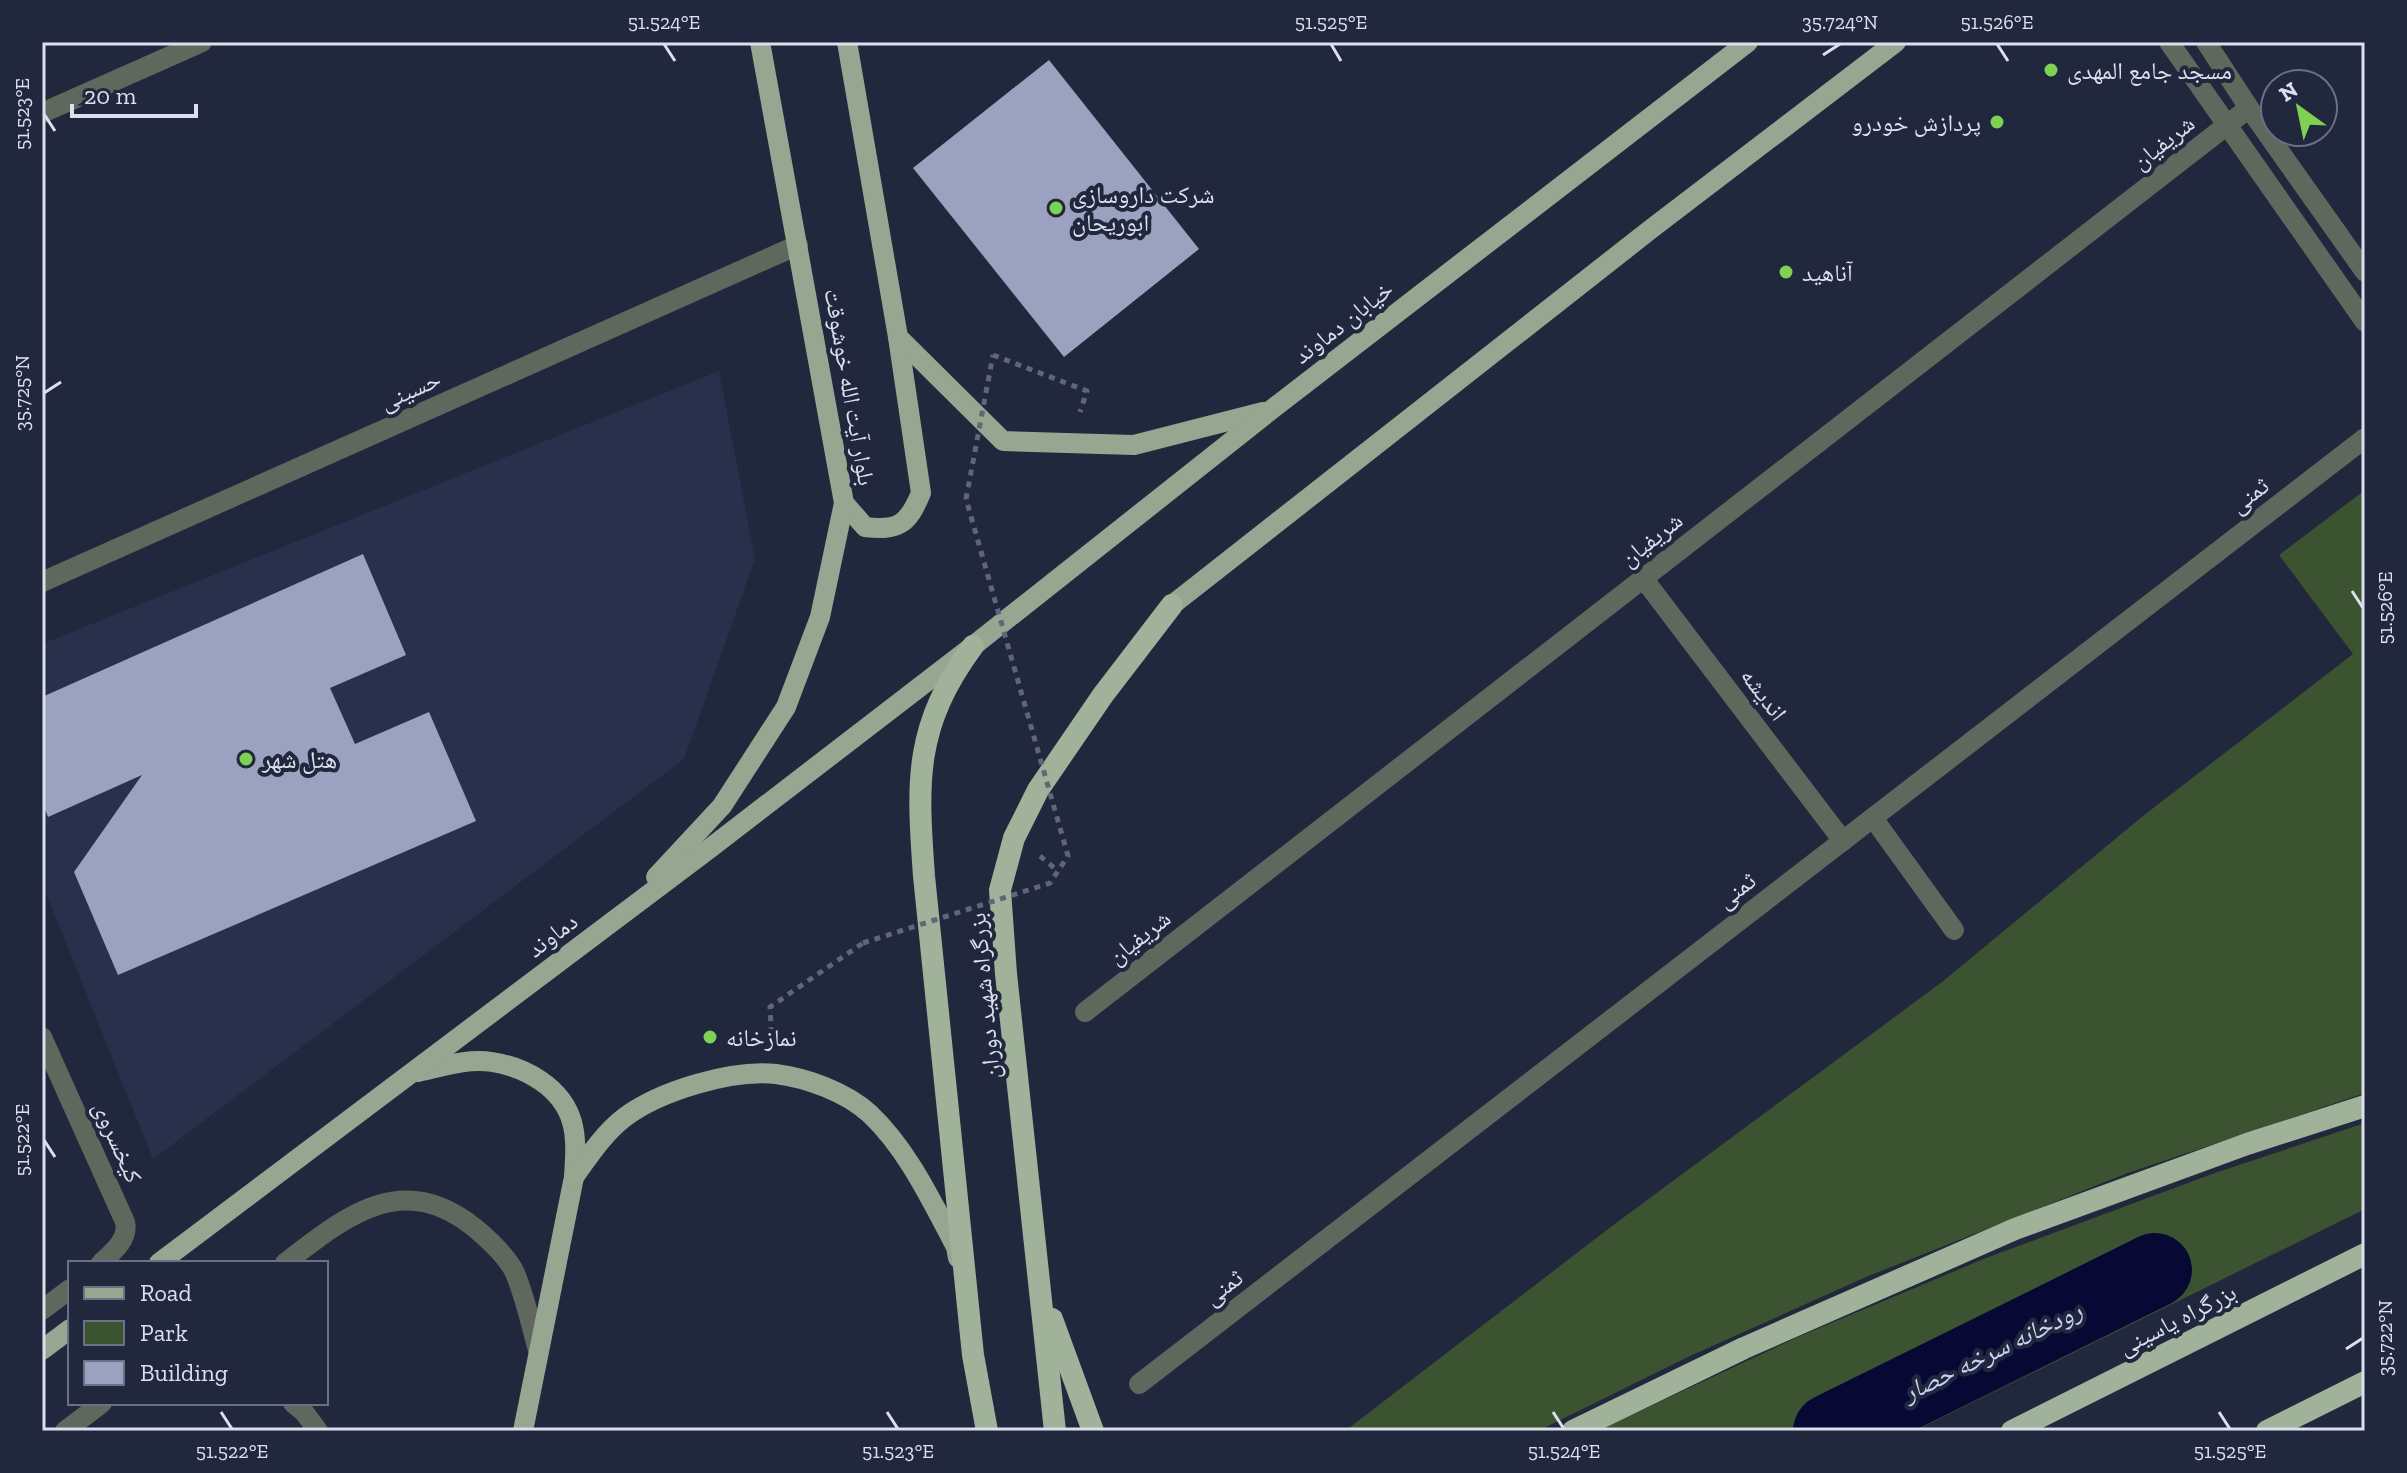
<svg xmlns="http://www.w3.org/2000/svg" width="2407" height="1473" font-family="'Zilla Slab','Noto Naskh Arabic',serif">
  <rect width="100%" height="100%" fill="#21273d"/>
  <!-- built -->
  <path fill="#29304c" d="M719,371L755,559L684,759L153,1159L42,883V644Z"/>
  <!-- green -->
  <g fill="#3c5332">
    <path d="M2365,490V1093L2125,1174L1866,1277L1688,1357L1538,1431H1345L1612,1226L1942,982L2143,816L2353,654L2279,555Z"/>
    <path d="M2365,1123V1209L1915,1431H1597L1798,1337L1986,1258L2212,1174Z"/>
  </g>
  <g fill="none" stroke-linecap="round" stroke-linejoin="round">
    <!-- river -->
    <path stroke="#070934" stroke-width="74" d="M1830,1431L2155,1270"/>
  </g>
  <!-- building -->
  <g fill="#9aa2bf">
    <path d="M1049,60L1199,249L1064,357L913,168Z"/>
    <path d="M363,554L406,655L330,688L355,744L429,712L476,821L118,975L74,872L142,775L48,817L42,802V697Z"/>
  </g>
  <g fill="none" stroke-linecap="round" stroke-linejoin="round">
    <!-- path -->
    <g stroke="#606679" stroke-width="5" stroke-dasharray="6 6" stroke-linecap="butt">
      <path d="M993,355L1087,391L1080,412"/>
      <path d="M1040,856L1058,871"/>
      <path d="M772,1045L770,1007L863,943"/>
    </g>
    <!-- service -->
    <g stroke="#60675c" stroke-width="20">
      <path d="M285,1263C346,1216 402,1169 475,1228C488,1239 508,1257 515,1273C525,1297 531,1325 538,1350"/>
      <path d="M293,1403L304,1412L318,1431"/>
      <path d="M65,1431L102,1403"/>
    </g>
    <!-- minor -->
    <g stroke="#60675c" stroke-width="20">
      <path d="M2169,42L2365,322"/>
      <path d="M2206,42L2249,108L2365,272"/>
      <path d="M42,113L202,42"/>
      <path d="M1643,578L1843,841"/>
      <path d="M42,582L798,245"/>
      <path d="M1873,818L1954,930"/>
      <path d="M1085,1012L2249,108"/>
      <path d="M42,1037L125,1222C129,1239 113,1252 101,1263"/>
      <path d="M42,1310L70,1289"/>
      <path d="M1139,1384L2365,438"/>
    </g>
    <!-- primary -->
    <g stroke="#96a690" stroke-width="20">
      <path d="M847,42L898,337L1003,441L1134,445L1263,412"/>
      <path d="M844,503L865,527C899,531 908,524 921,493L898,337"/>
      <path d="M1172,605L1651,229L1896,42"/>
      <path d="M656,877L722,806L786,707L820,617L844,503L760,42"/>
      <path d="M418,1072C441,1067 467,1058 492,1062C525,1067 562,1087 572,1122C577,1140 575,1159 574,1177L523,1431"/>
      <path d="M574,1177C589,1156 604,1133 625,1117C660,1091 732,1069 776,1074C807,1078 846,1092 870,1114C908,1150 932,1202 956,1247L958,1258"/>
      <path d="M159,1263L709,849L973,646L1271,410L1748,42"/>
      <path d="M42,1350L70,1329"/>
    </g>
    <!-- trunk -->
    <g stroke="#a1b29a" stroke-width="22">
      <path d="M973,646C914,726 917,780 924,876L973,1355L987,1431"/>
      <path d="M1052,1319L1093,1431"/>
      <path d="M1055,1431L1006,974L1000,890L1014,838L1038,790L1103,695L1172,605"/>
      <path d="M1573,1431L1744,1348L2015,1229L2247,1144L2365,1106"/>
      <path d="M2012,1431L2365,1254"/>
      <path d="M2267,1431L2365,1382"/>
    </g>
    <!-- path-bridge -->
    <path stroke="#606679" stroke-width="5" stroke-dasharray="6 6" stroke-linecap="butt" d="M863,943L1050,883L1068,856L966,499L993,355"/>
  </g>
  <!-- ticks -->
  <path fill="none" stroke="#dbe0ef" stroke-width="3" d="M664,44L675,61M1331,44L1341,61M1997,44L2008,61M1823,55L1840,44M44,114L55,131M44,393L61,382M2352,591L2363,608M44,1140L55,1157M2346,1349L2363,1338M221,1412L232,1429M887,1412L898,1429M1553,1412L1564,1429M2219,1412L2230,1429"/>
  <!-- markers -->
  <g fill="#7ed153" stroke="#21273d" stroke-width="3">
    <circle cx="2051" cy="70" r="8"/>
    <circle cx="1997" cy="122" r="8"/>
    <circle cx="1056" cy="208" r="8"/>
    <circle cx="1786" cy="272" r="8"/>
    <circle cx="246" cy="759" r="8"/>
    <circle cx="710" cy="1037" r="8"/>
  </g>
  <g text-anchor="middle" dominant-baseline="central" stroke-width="8" stroke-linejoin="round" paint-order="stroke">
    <!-- poi labels -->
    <g font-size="24" fill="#dbe0ef" stroke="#21273d" text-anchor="start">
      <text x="2067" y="70">مسجد جامع المهدی</text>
      <text x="1981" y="122" text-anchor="end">پردازش خودرو</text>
      <text x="1072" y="194">شرکت داروسازی<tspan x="1072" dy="28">ابوریحان</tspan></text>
      <text x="1802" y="272">آناهید</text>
      <text x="262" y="759">هتل شهر</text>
      <text x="726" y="1037">نمازخانه</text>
    </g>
    <!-- street labels -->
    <g font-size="24" fill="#dbe0ef" stroke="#21273d">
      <text transform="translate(2163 142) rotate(-38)">شریفیان</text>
      <text transform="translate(1343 322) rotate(-38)">خیابان دماوند</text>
      <text transform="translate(850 387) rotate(80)">بلوار آیت الله خوشوقت</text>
      <text transform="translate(410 390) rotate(-24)">حسینی</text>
      <text transform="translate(2249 495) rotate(-38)">ثمنی</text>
      <text transform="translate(1651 539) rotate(-38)">شریفیان</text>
      <text transform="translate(1764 694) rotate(53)">اندیشه</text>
      <text transform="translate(1736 890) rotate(-38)">ثمنی</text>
      <text transform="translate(552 935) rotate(-37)">دماوند</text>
      <text transform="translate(1139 937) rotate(-38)">شریفیان</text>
      <text transform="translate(984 996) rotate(-95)">بزرگراه شهید دوران</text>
      <text transform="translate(118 1142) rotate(66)">کیخسروی</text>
      <text transform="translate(1223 1287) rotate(-38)">ثمنی</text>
      <text transform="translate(2177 1319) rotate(-27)">بزرگراه یاسینی</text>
    </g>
    <!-- water labels -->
    <g font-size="26" font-style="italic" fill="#cad3f3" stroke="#21273d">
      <text transform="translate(1992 1351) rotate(-26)">رودخانه سرخه حصار</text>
    </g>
  </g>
  <!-- border -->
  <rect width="2407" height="1473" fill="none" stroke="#21273d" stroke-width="88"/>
  <!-- legend -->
  <rect x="68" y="1261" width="260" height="144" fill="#21273d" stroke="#6b7184" stroke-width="2"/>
  <rect x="84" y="1287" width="40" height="12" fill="#96a690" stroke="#6b7184" stroke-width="2"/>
  <text x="140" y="1301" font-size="24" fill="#dbe0ef">Road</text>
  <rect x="84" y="1321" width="40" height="24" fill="#3c5332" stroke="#6b7184" stroke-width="2"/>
  <text x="140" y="1341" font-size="24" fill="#dbe0ef">Park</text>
  <rect x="84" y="1361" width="40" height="24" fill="#9aa2bf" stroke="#6b7184" stroke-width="2"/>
  <text x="140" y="1381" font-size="24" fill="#dbe0ef">Building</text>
  <!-- north arrow -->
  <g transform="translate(2299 108) rotate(327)"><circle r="38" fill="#21273d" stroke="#6b7184" stroke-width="2"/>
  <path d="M0-6L14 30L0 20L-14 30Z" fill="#7ed153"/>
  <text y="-12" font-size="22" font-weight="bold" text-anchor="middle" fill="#dbe0ef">N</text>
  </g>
  <!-- scale -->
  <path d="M72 104v12h124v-12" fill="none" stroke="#dbe0ef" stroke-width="4"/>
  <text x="84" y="104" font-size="24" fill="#dbe0ef" stroke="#21273d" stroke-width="6" paint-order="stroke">20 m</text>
  <rect x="44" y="44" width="2319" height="1385" fill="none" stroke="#dbe0ef" stroke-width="3"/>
  <g font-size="20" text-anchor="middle" fill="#dbe0ef">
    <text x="664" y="29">51.524°E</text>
    <text x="1331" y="29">51.525°E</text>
    <text x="1840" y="29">35.724°N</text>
    <text x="1997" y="29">51.526°E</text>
    <text transform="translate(22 114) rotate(-90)" y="7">51.523°E</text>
    <text transform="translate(22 393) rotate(-90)" y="7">35.725°N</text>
    <text transform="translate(2385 608) rotate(-90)" y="7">51.526°E</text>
    <text transform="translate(22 1140) rotate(-90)" y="7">51.522°E</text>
    <text transform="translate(2385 1338) rotate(-90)" y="7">35.722°N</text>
    <text x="232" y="1458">51.522°E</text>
    <text x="898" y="1458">51.523°E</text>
    <text x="1564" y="1458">51.524°E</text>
    <text x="2230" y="1458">51.525°E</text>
  </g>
</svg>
